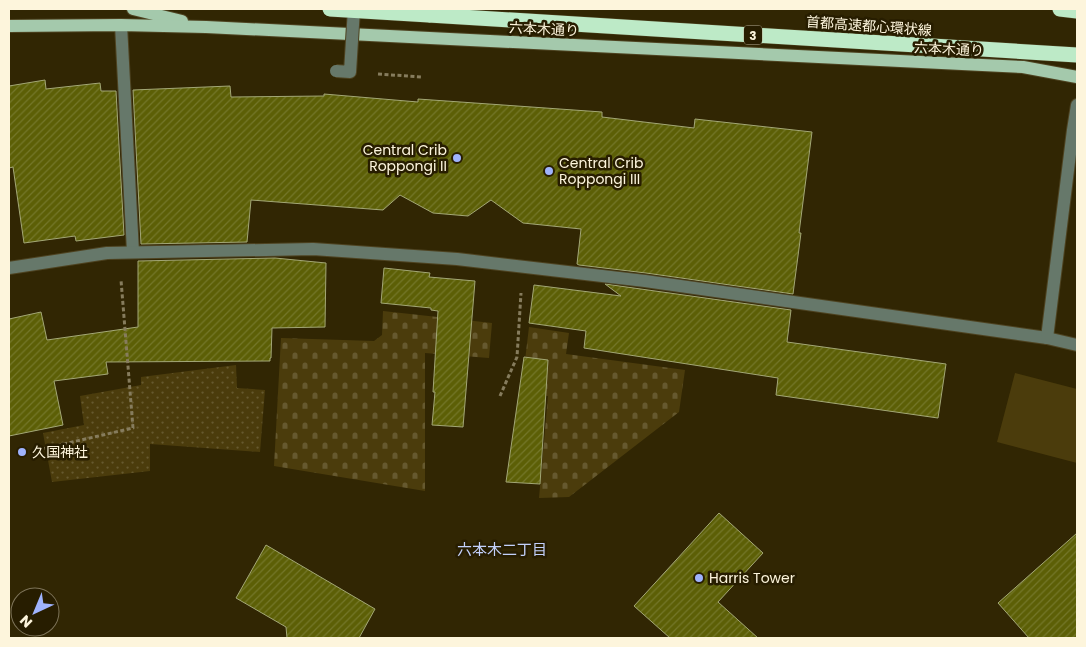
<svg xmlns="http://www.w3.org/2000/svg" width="1086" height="647" font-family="Poppins,'Noto Sans JP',sans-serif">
  <defs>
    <pattern id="grass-dots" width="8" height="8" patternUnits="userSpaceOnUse" patternTransform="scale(1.25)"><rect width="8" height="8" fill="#4b3c0c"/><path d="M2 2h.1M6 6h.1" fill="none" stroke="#66592f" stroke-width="1.8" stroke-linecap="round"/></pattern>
    <pattern id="cemetery-stones" width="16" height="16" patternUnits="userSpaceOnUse" patternTransform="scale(1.25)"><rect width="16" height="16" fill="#4b3c0c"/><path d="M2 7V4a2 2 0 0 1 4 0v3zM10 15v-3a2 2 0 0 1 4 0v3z" fill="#66592f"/></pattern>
    <pattern id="building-hatch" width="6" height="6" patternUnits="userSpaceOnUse" patternTransform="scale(1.25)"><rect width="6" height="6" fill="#5c5f06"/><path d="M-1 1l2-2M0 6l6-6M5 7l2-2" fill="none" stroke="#74772a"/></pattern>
  </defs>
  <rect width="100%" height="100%" fill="#312603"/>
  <!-- grass -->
  <path fill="url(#grass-dots)" d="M236,365L237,388L265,390L260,452L150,444V471L52,482L43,433L84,425L80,396L141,385V377Z"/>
  <!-- cemetery -->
  <g fill="url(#cemetery-stones)">
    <path d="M383,311L492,323L489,358L425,353V491L274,466L281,338L374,341L382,335Z"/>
    <path d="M529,327L569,333L566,354L685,370L679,412L569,497L539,498L548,396L521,394Z"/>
  </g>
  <!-- pitch -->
  <path fill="#4b3c0c" d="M1015,373L1077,389V463L997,442Z"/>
  <!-- building -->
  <g fill="url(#building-hatch)" stroke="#a3a776">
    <path d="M45,80L46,89L100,83L101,91H116L124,235L76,241L75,236L24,243L13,167L9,168V86Z"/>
    <path d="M230,86L231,97L324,96V94L418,102V99L602,112V117L694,128L695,119L812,132L799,233H801L793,294L646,273L579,265L577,264L581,229L523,223L491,200L468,216L433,213L400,195L383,210L251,200L247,242L141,244L133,90Z"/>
    <path d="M275,258L326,263L325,327L272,328L271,358H270V361L106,362L108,374L54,381L63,425L9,436V319L41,312L47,340L138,327V261Z"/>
    <path d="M384,268L430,273L429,277L475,281L463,427L432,425L435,392H433L438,311L431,310V308L381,303Z"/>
    <path d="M605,284L791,310L787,342L946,364L938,418L776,395L778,378L584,348L586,331L529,323L534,285L621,296Z"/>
    <path d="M524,357L548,360L540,484L506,482Z"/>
    <path d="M719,513L763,553L718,602L758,638H670L634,606Z"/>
    <path d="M1077,533V638H1029L998,603Z"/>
    <path d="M266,545L375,609L359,638H287L286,627L236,598Z"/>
  </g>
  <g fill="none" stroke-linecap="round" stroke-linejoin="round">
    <!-- minor casing -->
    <g stroke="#4e4321" stroke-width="14">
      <g id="minor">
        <path d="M121,25L133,252"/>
        <path d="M9,268L107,253L313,249L457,259L645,281L1047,338L1077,345"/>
        <path d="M1047,338L1073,130L1077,105"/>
      </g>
    </g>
    <!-- major casing -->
    <g stroke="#4e4321" stroke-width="14">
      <g id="major">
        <path d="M133,9L182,21"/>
        <path d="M9,26L121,25L206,27L1023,67L1077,77"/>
      </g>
    </g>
    <!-- highway casing -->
    <g stroke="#4e4321" stroke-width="16">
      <g id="highway">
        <path d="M1060,9L1077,11"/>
        <path d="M429,15L1077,55"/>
      </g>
    </g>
    <!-- path -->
    <g stroke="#867c5d" stroke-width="3" stroke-dasharray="4 2.5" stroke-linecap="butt">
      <path d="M378,74L422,77"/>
      <path d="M500,396L517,357L521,293"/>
      <path d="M38,450L133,428L121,280"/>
    </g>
    <!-- minor -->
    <use href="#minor" stroke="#66786a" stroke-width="12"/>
    <!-- major -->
    <use href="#major" stroke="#a4c9ac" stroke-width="12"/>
    <!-- highway -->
    <use href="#highway" stroke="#bdeac7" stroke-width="15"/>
    <!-- minor-bridge casing -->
    <g stroke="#4e4321" stroke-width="14" stroke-linecap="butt">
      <path id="minor-bridge" d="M336,71L350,72L354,9"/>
    </g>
    <!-- highway-bridge casing -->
    <g stroke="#4e4321" stroke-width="16" stroke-linecap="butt">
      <path id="highway-bridge" d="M330,9L429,15"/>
    </g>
    <!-- minor-bridge -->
    <use href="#minor-bridge" stroke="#66786a" stroke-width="12"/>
    <!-- highway-bridge -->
    <use href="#highway-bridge" stroke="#bdeac7" stroke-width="15"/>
  </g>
  <!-- markers -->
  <g fill="#9fb3fd" stroke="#271d00" stroke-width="2">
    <circle cx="457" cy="158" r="5"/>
    <circle cx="549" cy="171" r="5"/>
    <circle cx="22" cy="452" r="5"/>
    <circle cx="699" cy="578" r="5"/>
  </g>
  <g text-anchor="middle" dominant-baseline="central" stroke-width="5" stroke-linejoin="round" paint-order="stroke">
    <!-- shield labels -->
    <rect fill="#271d00" stroke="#bdb49a" stroke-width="1" x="744" y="25.5" width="18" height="19" rx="4"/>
    <g font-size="12" font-weight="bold" fill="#fdf5dc">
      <text x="753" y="35">3</text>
    </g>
    <!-- street labels -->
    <g font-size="14" fill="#fdf5dc" stroke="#271d00">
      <text transform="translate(869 26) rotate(4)">首都高速都心環状線</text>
      <text transform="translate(544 29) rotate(3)">六本木通り</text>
      <text transform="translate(949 49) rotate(3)">六本木通り</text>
    </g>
    <!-- poi labels -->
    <g font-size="14" fill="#fdf5dc" stroke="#271d00" text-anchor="start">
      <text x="447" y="150" text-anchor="end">Central Crib<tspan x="447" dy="16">Roppongi II</tspan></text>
      <text x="559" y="163">Central Crib<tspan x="559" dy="16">Roppongi III</tspan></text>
      <text x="32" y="452">久国神社</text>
      <text x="709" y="578">Harris Tower</text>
    </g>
    <!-- neighbourhood labels -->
    <g font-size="15" fill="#c3d0fa" stroke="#271d00">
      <text x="502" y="549">六本木二丁目</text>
    </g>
  </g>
  <!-- border -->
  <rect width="1086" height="647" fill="none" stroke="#fdf5dc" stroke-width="20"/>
  <!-- north arrow -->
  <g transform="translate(35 612) rotate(224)"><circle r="24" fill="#271d00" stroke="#7d7358"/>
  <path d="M0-4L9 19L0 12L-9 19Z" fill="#9fb3fd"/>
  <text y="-8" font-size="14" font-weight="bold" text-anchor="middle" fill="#fdf5dc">N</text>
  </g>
</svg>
